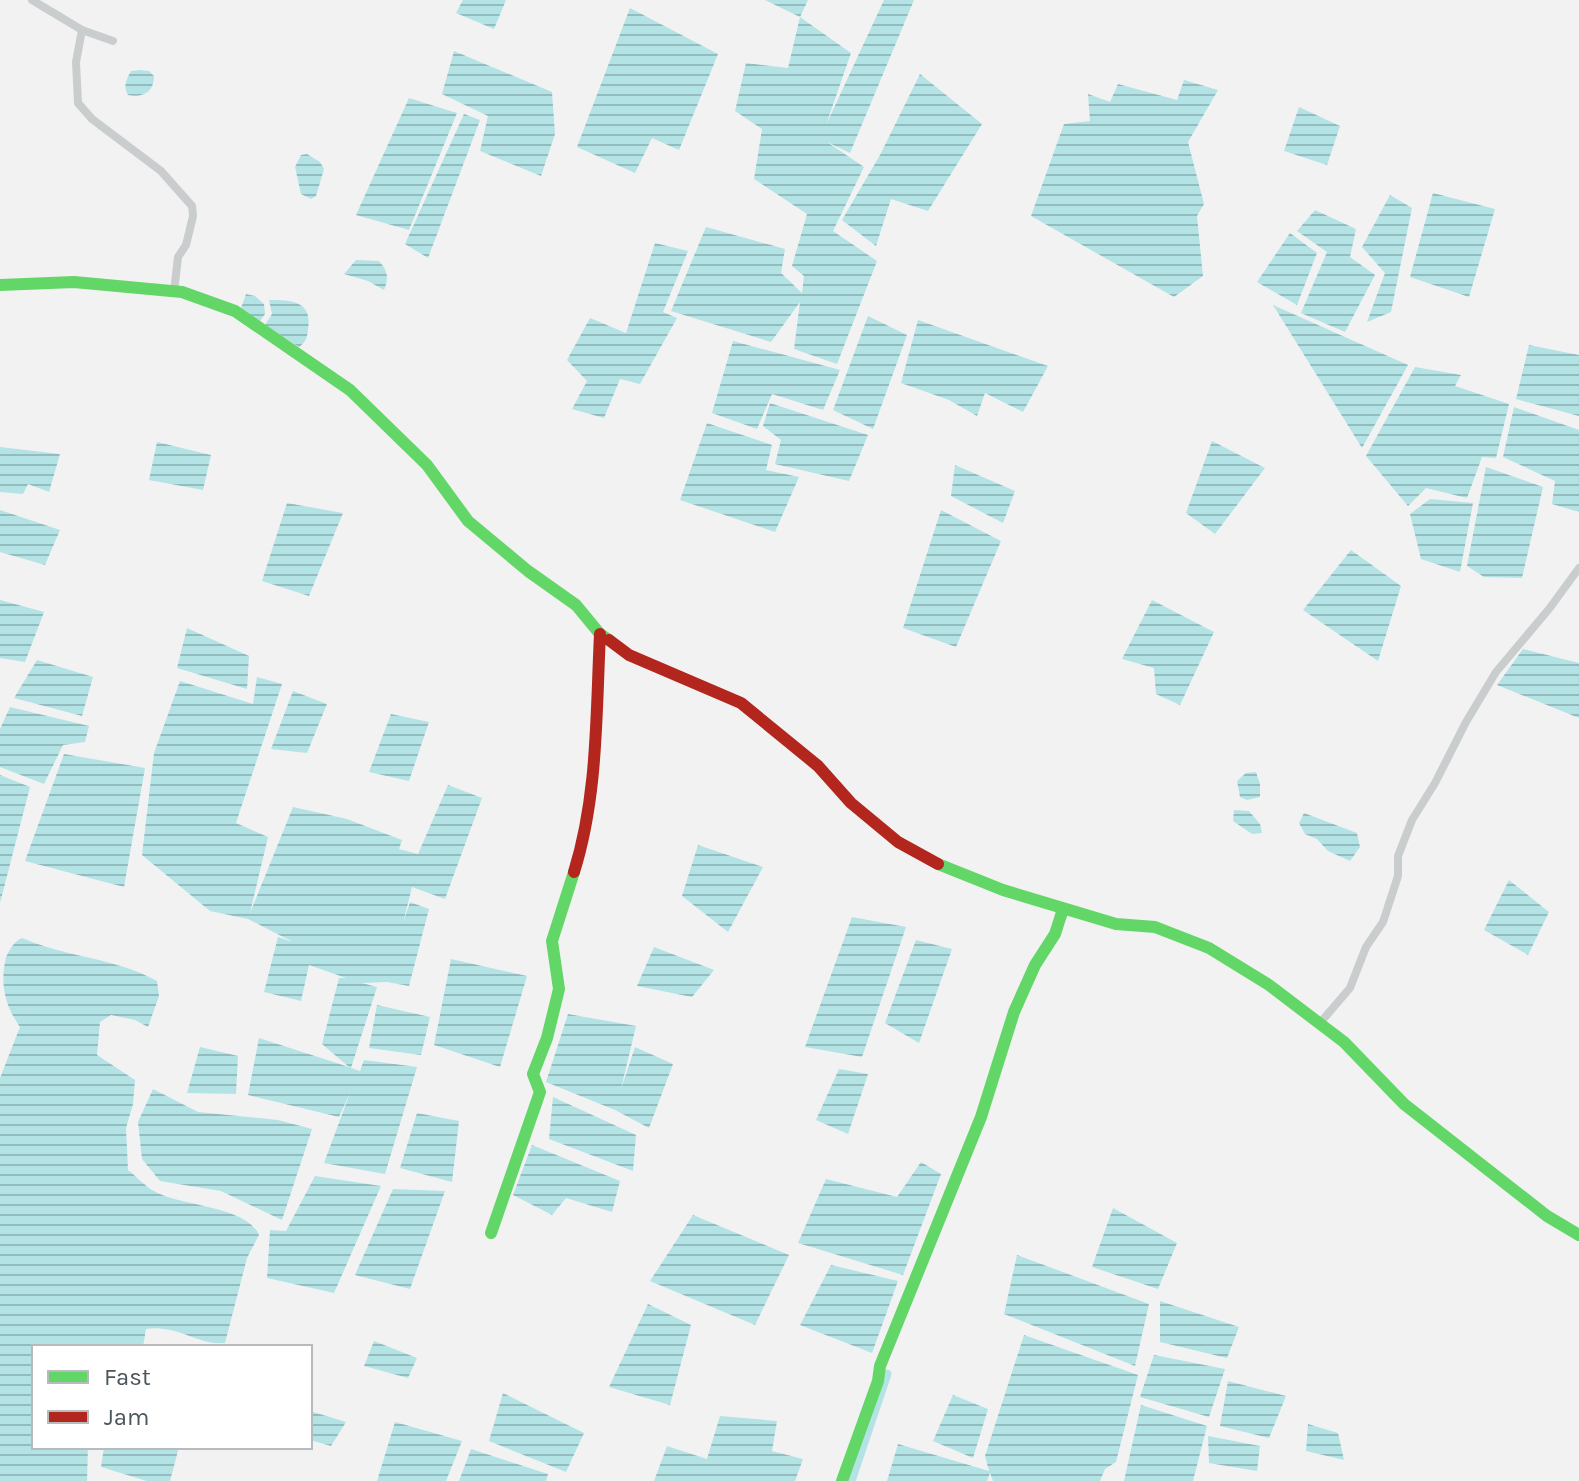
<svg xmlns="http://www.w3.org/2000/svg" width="1579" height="1481" font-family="Karla,sans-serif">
  <defs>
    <pattern id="water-rules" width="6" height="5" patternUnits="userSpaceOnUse" patternTransform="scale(2)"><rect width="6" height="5" fill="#b4e3e6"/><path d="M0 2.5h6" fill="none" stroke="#94bbbe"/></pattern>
  </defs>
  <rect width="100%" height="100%" fill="#f2f2f2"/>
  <!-- water -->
  <g fill="url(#water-rules)">
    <path d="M463,0H506L494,29L456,13Z"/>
    <path d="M765,0H808L800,17L851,53L826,125L884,0H914L850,153L827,142L864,167L833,231L877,261L837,364L794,349L800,302L771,342L671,311L706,227L785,249L781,273L802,293L804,276L792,266L807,214L754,179L762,129L735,111L746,63L788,68L800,17Z"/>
    <path d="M630,8L718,54L679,150L652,138L635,173L577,147Z"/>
    <path d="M454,51L552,92L555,134L541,176L480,151L488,116L442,94Z"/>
    <path d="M140,70L149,71L154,76C154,92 143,98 128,95C123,86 126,80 131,71Z"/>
    <path d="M920,74L982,124L928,211L891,199L876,246L842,220L880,155Z"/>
    <path d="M1184,80L1218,90L1188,142L1204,204L1197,216L1203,276L1174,297L1031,216L1064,124L1090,121L1088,94L1110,102L1118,84L1177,100Z"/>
    <path d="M409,98L457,113L409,230L356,215Z"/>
    <path d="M1299,107L1340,126L1327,165L1284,151Z"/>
    <path d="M464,114L480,120L428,258L405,244Z"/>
    <path d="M307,154L320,162L324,169L316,196L311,199L301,194L295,167L301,155Z"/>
    <path d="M1433,193L1495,209L1469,297L1410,277Z"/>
    <path d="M1390,195L1412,208L1391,312L1367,322L1385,273L1362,247Z"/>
    <path d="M1315,210L1356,229L1350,257L1375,275L1345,332L1301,313L1327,252L1297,231Z"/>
    <path d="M1290,233L1317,253L1297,305L1257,282Z"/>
    <path d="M655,243L688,251L663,312L677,318L640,384L620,379L604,418L572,409L587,381L567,360L590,318L626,333Z"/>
    <path d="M356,260L379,261C388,271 389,278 384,290L368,281L344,274Z"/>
    <path d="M246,294L255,296L264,304L265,314L260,321L240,311Z"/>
    <path d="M269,300C292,300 313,301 308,330C307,338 306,342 299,347L265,325L272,314Z"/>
    <path d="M1273,305L1408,365L1362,448Z"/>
    <path d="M868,316L907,335L873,429L833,410Z"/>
    <path d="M918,320L1048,366L1023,412L985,393L977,416L949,400L901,383Z"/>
    <path d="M733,341L840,370L823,410L772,394L757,429L712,413Z"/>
    <path d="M1529,345L1579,355V416L1516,399Z"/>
    <path d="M1415,367L1461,375L1455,386L1509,404L1496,458L1482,457L1467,498L1426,488L1408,506L1366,456Z"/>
    <path d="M770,403L868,435L849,481L775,464L781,440L763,426Z"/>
    <path d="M1514,407L1579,430V512L1552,504L1555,481L1503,457Z"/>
    <path d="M707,423L772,445L766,470L799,477L775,532L680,500Z"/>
    <path d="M1212,441L1265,468L1215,534L1186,513Z"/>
    <path d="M157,442L211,455L203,490L149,480Z"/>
    <path d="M0,447L60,454L49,492L28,484L23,494L0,492Z"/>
    <path d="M955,465L1015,491L1003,523L951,496Z"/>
    <path d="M1486,467L1543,487L1522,578L1484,577L1467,566Z"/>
    <path d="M1430,499L1473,503L1460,572L1421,559L1410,514Z"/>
    <path d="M287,503L343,513L309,596L262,581Z"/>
    <path d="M0,510L60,530L45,565L0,552Z"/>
    <path d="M941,510L1001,541L956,647L903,628Z"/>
    <path d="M1351,550L1401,586L1378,661L1303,610Z"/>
    <path d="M0,600L44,612L25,662L0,658Z"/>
    <path d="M1152,600L1214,632L1180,705L1156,694L1154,668L1122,659Z"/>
    <path d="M187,628L249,656L247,689L177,668Z"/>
    <path d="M1523,649L1579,663V718L1497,685Z"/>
    <path d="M37,660L93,677L82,716L14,698Z"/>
    <path d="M257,677L282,684L236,823L268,837L250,913L293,807L347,819L402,840L399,849L418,854L448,785L482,798L445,899L412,887L403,923L410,902L429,909L409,986L387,982L362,983L377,987L351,1068L360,1071L364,1060L417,1067L385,1174L324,1163L350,1093L339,1117L248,1095L259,1038L349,1067L322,1044L339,978H346L309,965L301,1001L264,992L278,937L293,942L248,919L210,911L142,855L154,753L180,681L253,704Z"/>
    <path d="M293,691L327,704L307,753L271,749Z"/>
    <path d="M10,707L89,726L85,742L63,745L44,784L0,767V729Z"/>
    <path d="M391,714L429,722L409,781L369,772Z"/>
    <path d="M64,754L145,768L124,887L25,861Z"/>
    <path d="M1256,772L1260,784V797L1247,800L1240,797L1237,781L1246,773Z"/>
    <path d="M0,775L30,787L0,903Z"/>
    <path d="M1234,810L1249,811L1260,824L1262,833L1252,834L1233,821Z"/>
    <path d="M1304,813L1357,833L1360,847L1350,861L1328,851L1317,839L1305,834L1299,823Z"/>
    <path d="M698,845L763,867L728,932L682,896Z"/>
    <path d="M1509,880L1549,912L1528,955L1484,930Z"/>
    <path d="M852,917L906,927L862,1057L805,1047Z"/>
    <path d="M22,938C65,957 116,958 157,981L159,996L148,1027L135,1020L111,1015L100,1022L97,1055L135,1080L133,1104L126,1128L128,1170C136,1176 144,1185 152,1190C179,1207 246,1205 259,1235L247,1258L225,1343C199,1346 177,1324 146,1329L143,1347H34V1447H88L87,1481H0V1078L20,1027C4,1004 0,983 6,957C11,948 13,942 22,938Z"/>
    <path d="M916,940L952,949L919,1043L885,1023Z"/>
    <path d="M654,947L714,970L692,997L637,986Z"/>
    <path d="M451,959L527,976L500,1067L434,1045Z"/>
    <path d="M377,1005L430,1017L421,1055L369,1048Z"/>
    <path d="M568,1014L636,1026L621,1089L635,1047L673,1064L649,1128L615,1110L546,1082Z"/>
    <path d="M200,1047L238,1056L236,1094L187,1093Z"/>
    <path d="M839,1069L868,1074L848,1134L816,1120Z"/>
    <path d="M153,1089L198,1112L278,1120L312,1129L282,1220L221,1191L160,1181L142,1159L138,1122Z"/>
    <path d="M553,1097L636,1135L633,1171L549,1139Z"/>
    <path d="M417,1113L459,1121L452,1182L400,1168Z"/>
    <path d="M532,1145L620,1181L612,1212L566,1198L552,1215L513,1195Z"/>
    <path d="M921,1162L941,1174L903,1275L798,1243L826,1179L897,1197Z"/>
    <path d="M315,1176L381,1186L334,1293L267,1278L270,1230L286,1231Z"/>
    <path d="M393,1189L445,1191L410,1289L355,1275Z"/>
    <path d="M1113,1208L1177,1243L1158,1289L1092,1267Z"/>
    <path d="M693,1215L789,1255L755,1325L650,1281Z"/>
    <path d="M1017,1255L1149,1304L1135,1366L1004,1314Z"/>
    <path d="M831,1265L898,1281L872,1353L800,1325Z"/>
    <path d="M1160,1301L1239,1327L1227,1358L1160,1342Z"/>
    <path d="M648,1304L691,1325L670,1405L609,1387Z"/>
    <path d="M1024,1335L1138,1375L1116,1462L1105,1469L1100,1481H993L990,1473L987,1481H887L898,1444L989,1471L985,1456Z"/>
    <path d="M374,1341L417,1358L408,1378L364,1366Z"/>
    <path d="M1154,1355L1225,1369L1209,1417L1140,1397Z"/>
    <path d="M1228,1381L1286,1396L1269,1438L1220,1426Z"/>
    <path d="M503,1393L584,1433L566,1472L489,1441Z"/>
    <path d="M953,1395L988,1409L973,1458L933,1441Z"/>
    <path d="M1141,1405L1207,1426L1193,1481H1124Z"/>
    <path d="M310,1411L346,1422L331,1446L310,1440Z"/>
    <path d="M720,1416L777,1421L772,1451L803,1459L795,1481H654L667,1446L707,1459Z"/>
    <path d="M395,1422L462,1441L446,1481H377Z"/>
    <path d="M1308,1424L1338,1433L1344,1460L1306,1451Z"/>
    <path d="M1208,1436L1260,1446L1257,1471L1209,1463Z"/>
    <path d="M104,1447H179L170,1481H147L101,1467Z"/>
    <path d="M471,1449L548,1474L546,1481H459Z"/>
  </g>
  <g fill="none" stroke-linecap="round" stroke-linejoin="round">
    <!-- canal -->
    <path stroke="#b4e3e6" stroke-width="9" d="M851,1481L887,1374"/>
    <!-- street -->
    <g stroke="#cacdce" stroke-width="8">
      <path d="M32,0L82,30L76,62L78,103L92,119L161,171L192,206L193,216L186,245L178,257L174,292"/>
      <path d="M82,30L113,41"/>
      <path d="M1320,1023L1350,988L1366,947L1383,922L1398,876V856L1412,820L1435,783L1466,722L1496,672L1549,609L1579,568"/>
    </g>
    <!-- fast -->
    <g stroke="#63d668" stroke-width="12">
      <path d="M0,285L74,282L182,292L235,311L350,390L427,465L468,521L528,571L576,605L600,634L609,640"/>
      <path d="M938,864L1003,890L1116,924L1155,927L1209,948L1269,985L1344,1042L1404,1104L1547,1216L1579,1235"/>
      <path d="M491,1233L540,1092L533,1074L547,1038L559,989L552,941L574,872"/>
      <path d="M842,1481L878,1381L880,1366L981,1117L1014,1012L1035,965L1055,934L1063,909"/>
    </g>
    <!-- jam -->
    <g stroke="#b3261e" stroke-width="12">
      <path d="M609,640L629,655L741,703L818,766L851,803L898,842L938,864"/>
      <path d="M574,872C598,795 596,714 600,634"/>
    </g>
  </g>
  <!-- legend -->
  <rect x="32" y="1345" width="280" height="104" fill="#ffffff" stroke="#b7bbbe" stroke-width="2"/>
  <rect x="48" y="1371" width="40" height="12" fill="#63d668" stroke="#b7bbbe" stroke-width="2"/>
  <text x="104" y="1385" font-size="24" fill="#4b565c">Fast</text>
  <rect x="48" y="1411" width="40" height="12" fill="#b3261e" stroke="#b7bbbe" stroke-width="2"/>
  <text x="104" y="1425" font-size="24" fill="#4b565c">Jam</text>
</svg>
